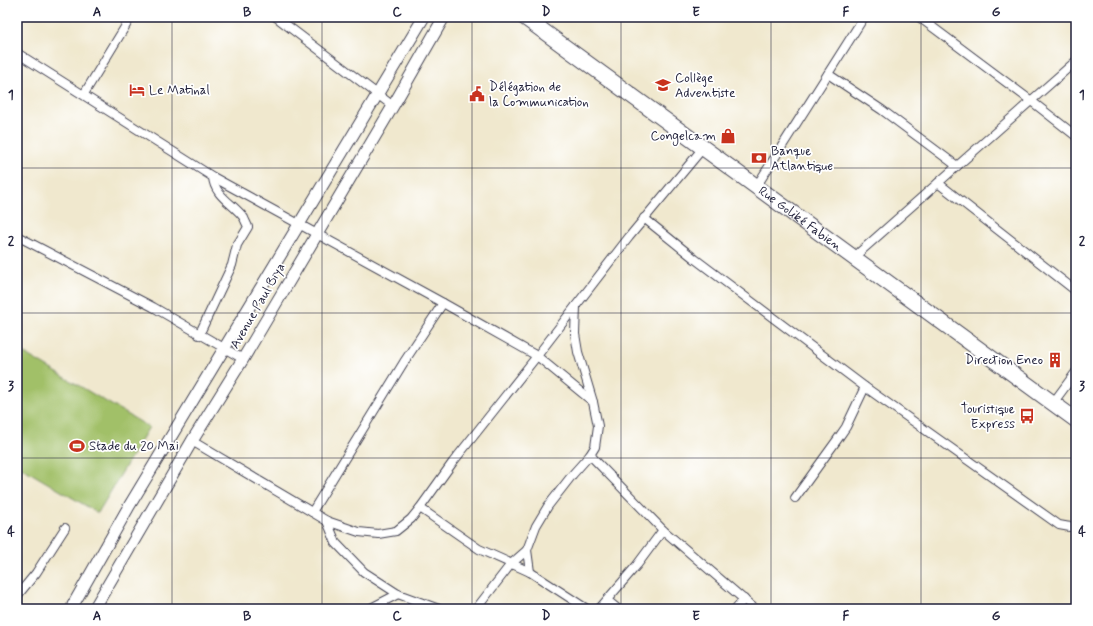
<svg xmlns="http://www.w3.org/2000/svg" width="1093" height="626" font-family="Mynerve,sans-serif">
  <rect width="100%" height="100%" fill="#fff"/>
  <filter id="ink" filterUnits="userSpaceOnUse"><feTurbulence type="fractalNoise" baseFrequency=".025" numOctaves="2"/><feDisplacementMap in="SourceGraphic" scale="8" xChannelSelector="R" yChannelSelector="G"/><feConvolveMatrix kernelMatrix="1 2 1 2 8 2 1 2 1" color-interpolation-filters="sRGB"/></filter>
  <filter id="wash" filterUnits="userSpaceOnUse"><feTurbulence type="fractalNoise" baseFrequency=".012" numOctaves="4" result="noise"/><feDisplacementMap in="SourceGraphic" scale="16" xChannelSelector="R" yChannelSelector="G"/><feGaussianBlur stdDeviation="0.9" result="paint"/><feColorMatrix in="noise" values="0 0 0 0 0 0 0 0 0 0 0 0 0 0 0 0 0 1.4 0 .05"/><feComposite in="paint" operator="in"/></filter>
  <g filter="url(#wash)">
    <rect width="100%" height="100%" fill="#f0e8ce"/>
    <!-- green -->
    <path fill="#a1c068" stroke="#627152" d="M17,349L149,427L98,513L17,465Z"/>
  </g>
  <g filter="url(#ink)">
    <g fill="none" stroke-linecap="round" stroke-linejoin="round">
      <!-- street casing -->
      <g stroke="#414051" stroke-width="10">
        <g id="street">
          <path d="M276,17L393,106"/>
          <path d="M919,17L1030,100L1076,136"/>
          <path d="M17,53L213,177L443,303L537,356L453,462L420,508L411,519L396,531L378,534L359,532L327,521L192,441"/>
          <path d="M828,74L882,110L957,166"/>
          <path d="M84,94L131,17"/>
          <path d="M703,148L629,237L537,356L593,402L598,426L595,447L590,455L663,530L755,609"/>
          <path d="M938,183L1076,291"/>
          <path d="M756,187L864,17"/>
          <path d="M644,218L695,259L865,387L1059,525L1070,527L1076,524"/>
          <path d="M17,236L153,307L243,359"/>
          <path d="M853,258L1076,61"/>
          <path d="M576,306L575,334L578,352L593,402"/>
          <path d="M199,335L232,265L237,245L248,227C247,224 245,221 244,218C234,204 214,196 213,177"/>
          <path d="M1053,403L1076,372"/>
          <path d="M795,498L837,440L846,427L865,387"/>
          <path d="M420,508L479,549L530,572L587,609"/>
          <path d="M312,512L404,362L443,303"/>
          <path d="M327,521L336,543L364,572L398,594L439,609"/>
          <path d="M530,572L527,550L536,526L548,506L573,474L590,455"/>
          <path d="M17,596L36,573L65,528"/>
          <path d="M607,600L618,609"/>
          <path d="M369,609L398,594"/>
          <path d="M476,609L511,564L527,550"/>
          <path d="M599,609L637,565L663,530"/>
          <path d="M736,609L744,599"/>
        </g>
      </g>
      <!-- secondary casing -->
      <g stroke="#414051" stroke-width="13">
        <g id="secondary">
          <path d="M73,609V605L128,508L424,17"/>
          <path d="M94,609L192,441L243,359L393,106L444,17"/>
        </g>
      </g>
      <!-- highway casing -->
      <g stroke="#414051" stroke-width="17">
        <g id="highway">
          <path id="s1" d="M524,17L1076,420"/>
        </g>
      </g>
      <!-- street -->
      <use href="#street" stroke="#fff" stroke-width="8"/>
      <!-- secondary -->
      <use href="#secondary" stroke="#fff" stroke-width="11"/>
      <!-- highway -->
      <use href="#highway" stroke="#fff" stroke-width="15"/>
    </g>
  </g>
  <!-- grid -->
  <path fill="none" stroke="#22223b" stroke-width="1" stroke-opacity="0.55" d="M172,17V609M322,17V609M472,17V609M621,17V609M771,17V609M921,17V609M17,168H1076M17,313H1076M17,458H1076"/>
  <!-- icons -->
  <defs>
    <g id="school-bare" transform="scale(1.2)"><path d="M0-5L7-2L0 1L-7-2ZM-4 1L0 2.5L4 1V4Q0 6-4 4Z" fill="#c8321e" stroke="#fff" stroke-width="2.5" paint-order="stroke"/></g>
    <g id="hotel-bare" transform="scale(1.2)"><path d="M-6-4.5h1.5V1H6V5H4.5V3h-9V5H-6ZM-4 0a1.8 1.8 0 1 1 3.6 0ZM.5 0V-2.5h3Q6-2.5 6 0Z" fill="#c8321e" stroke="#fff" stroke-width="2.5" paint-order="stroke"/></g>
    <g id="civic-bare" transform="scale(1.2)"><path d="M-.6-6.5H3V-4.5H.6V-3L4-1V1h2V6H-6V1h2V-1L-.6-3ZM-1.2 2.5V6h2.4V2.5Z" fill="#c8321e" stroke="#fff" stroke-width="2.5" paint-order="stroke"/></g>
    <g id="shop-bare" transform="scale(1.2)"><path d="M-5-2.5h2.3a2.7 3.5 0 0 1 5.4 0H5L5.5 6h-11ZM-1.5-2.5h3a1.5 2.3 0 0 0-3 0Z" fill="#c8321e" stroke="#fff" stroke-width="2.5" paint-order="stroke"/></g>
    <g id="bank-bare" transform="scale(1.2)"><path d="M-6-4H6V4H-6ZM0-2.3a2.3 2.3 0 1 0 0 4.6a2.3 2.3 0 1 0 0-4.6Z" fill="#c8321e" stroke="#fff" stroke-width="2.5" paint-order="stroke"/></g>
    <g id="building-bare" transform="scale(1.2)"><path d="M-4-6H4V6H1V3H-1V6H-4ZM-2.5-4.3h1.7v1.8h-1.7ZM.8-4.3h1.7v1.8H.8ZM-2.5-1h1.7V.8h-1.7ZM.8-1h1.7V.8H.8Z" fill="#c8321e" stroke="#fff" stroke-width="2.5" paint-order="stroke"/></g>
    <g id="bus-bare" transform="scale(1.2)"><path d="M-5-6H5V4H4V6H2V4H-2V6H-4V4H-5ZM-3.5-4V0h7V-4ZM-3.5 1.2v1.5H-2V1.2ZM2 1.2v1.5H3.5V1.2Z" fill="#c8321e" stroke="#fff" stroke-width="2.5" paint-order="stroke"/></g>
    <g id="stadium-bare" transform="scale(1.2)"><path d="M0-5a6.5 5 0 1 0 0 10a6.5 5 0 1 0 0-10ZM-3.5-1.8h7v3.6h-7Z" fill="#c8321e" stroke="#fff" stroke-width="2.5" paint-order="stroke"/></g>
  </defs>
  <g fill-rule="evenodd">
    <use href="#school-bare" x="663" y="85"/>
    <use href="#hotel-bare" x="137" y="90"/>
    <use href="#civic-bare" x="477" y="94"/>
    <use href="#shop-bare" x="728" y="136"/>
    <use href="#bank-bare" x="759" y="158"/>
    <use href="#building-bare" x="1055" y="360"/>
    <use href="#bus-bare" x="1027" y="416"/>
    <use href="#stadium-bare" x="77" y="446"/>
  </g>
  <g text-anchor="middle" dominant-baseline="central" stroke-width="3.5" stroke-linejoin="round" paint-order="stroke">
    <!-- poi labels -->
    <g font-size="13" fill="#22223b" stroke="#fff" text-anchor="start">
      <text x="675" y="78">Collège<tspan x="675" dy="15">Adventiste</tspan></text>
      <text x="489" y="87">Délégation de<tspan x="489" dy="15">la Communication</tspan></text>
      <text x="149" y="90">Le Matinal</text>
      <text x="716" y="136" text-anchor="end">Congelcam</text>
      <text x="771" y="151">Banque<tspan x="771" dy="15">Atlantique</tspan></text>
      <text x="1043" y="360" text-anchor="end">Direction Eneo</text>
      <text x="1015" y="409" text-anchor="end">Touristique<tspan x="1015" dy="15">Express</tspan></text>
      <text x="89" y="446">Stade du 20 Mai</text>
    </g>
    <!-- street labels -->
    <g font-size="13" fill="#22223b" stroke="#fff">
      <text stroke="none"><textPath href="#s1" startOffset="342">Rue Goliké Fabien</textPath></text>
      <text transform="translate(258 306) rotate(-60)">Avenue Paul Biya</text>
    </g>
  </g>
  <!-- margin -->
  <rect width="1093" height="626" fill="none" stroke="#fff" stroke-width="44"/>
  <rect x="22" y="22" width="1049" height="582" fill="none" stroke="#22223b" stroke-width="1.5"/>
  <g font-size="13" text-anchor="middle" font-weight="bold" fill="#22223b">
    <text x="97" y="16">A</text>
    <text x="247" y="16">B</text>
    <text x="397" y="16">C</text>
    <text x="546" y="16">D</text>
    <text x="696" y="16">E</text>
    <text x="846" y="16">F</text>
    <text x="996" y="16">G</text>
    <text x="11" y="99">1</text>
    <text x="1082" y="99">1</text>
    <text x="11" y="245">2</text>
    <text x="1082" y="245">2</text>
    <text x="11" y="390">3</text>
    <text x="1082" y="390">3</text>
    <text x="11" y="536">4</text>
    <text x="1082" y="536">4</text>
    <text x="97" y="620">A</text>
    <text x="247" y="620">B</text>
    <text x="397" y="620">C</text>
    <text x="546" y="620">D</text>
    <text x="696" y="620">E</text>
    <text x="846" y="620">F</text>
    <text x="996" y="620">G</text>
  </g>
</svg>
